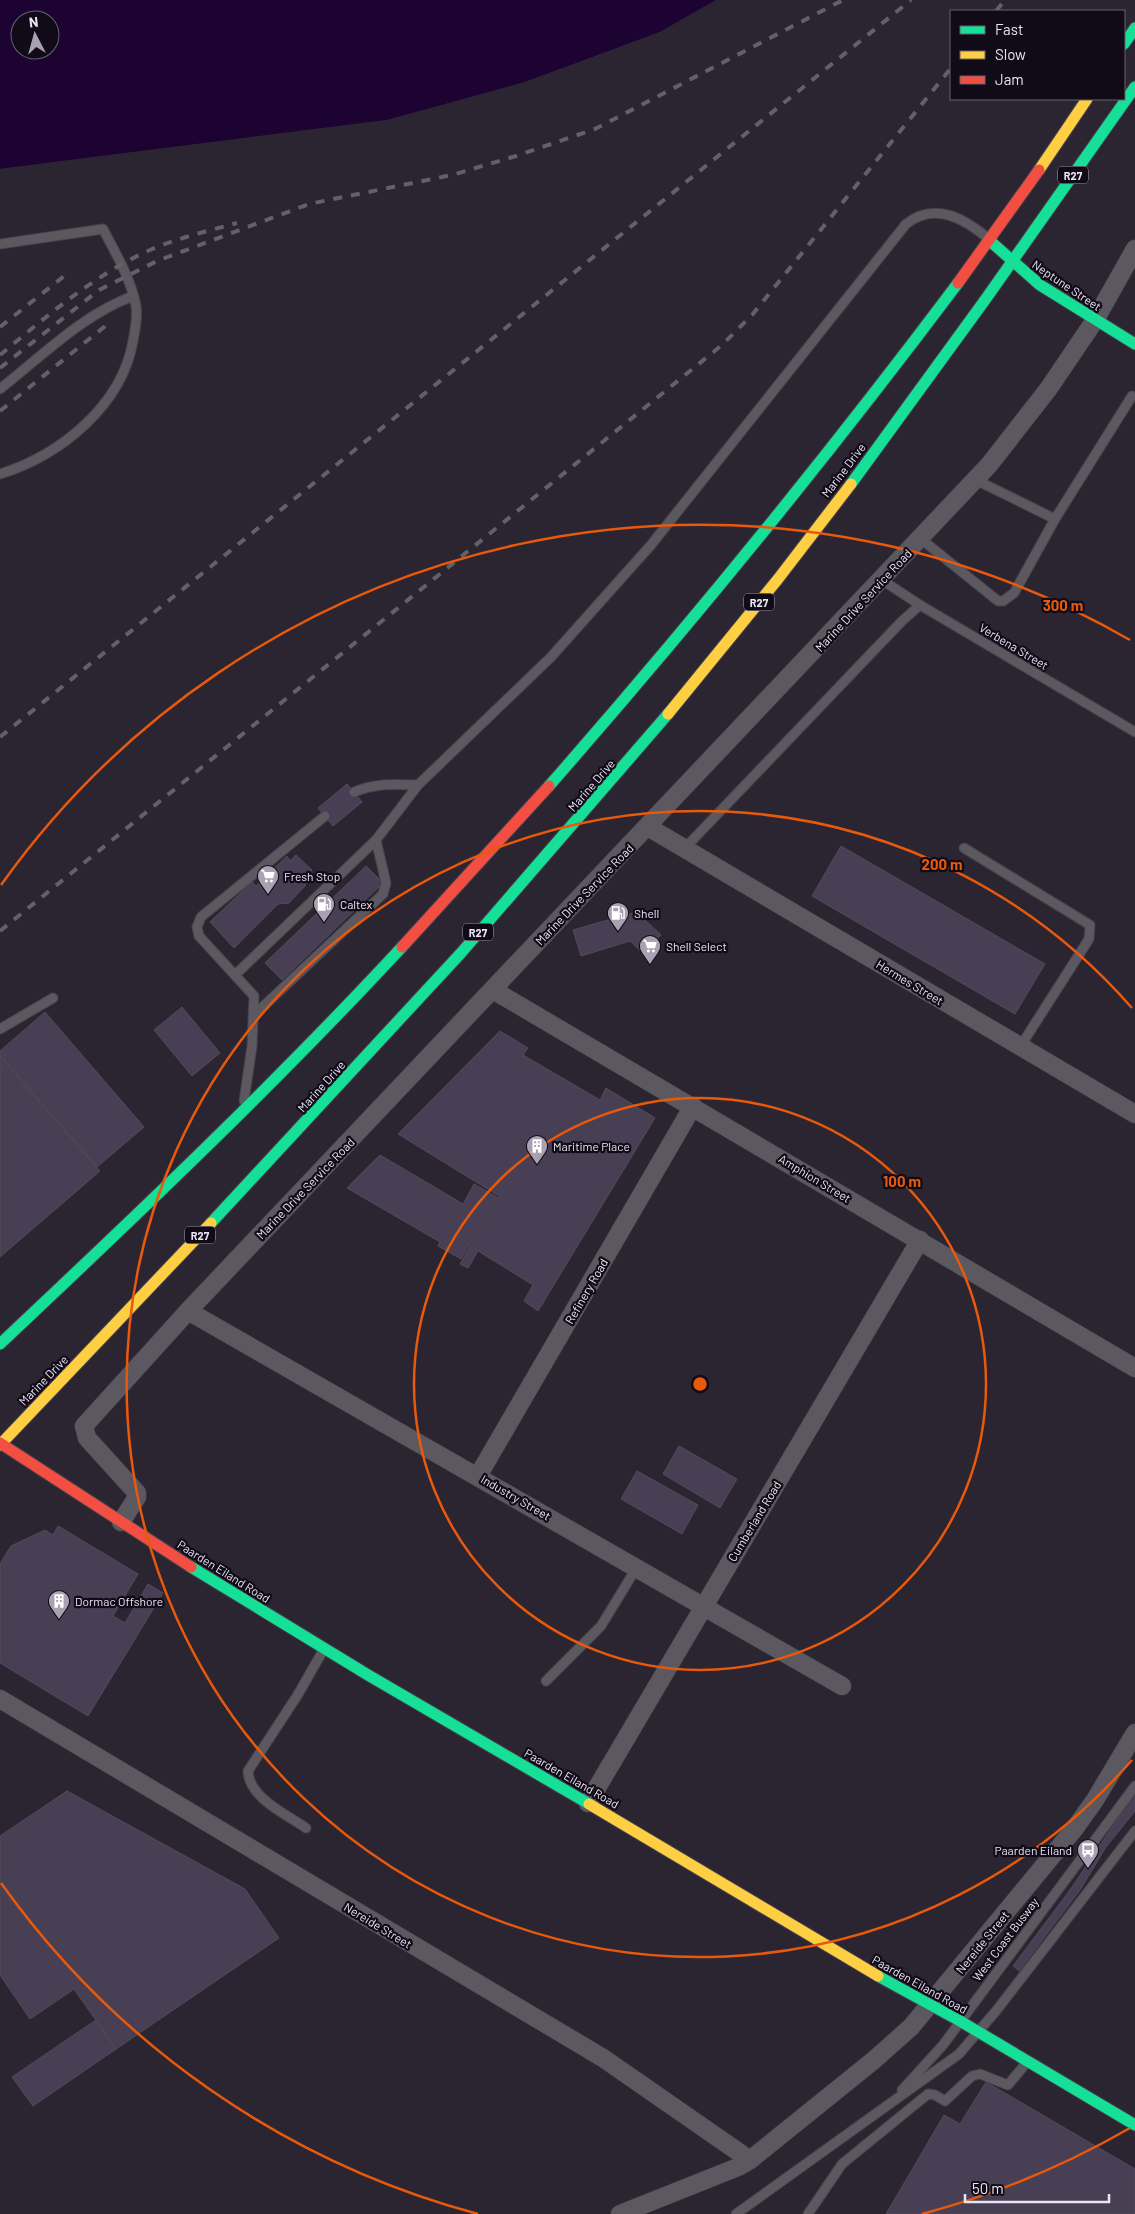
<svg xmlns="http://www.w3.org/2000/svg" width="1135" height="2214" font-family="Barlow,sans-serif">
  <rect width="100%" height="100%" fill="#2b2532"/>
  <!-- water -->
  <path fill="#1c0332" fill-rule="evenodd" d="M0,0H716L660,32L525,82L387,120L0,169ZM20,20H50V50H20Z"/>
  <!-- pier -->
  <path fill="#2b2532" d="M716,0H719L661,35L526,84L388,122L0,172V169L7,168L387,120L525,82L660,32Z"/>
  <!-- building -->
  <g fill="#493f54" stroke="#514c57">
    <path d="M347,784L362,802L333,826L318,808Z"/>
    <path d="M841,846L1045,964L1015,1014L812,896Z"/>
    <path d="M296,855L312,870L305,877V886L289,903L278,904L234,948L210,922L252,882L256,886L287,856L290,861Z"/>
    <path d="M366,866L383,883L282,980L265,963Z"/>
    <path d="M643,910L645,920L661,935L643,953L630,941L581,956L573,930Z"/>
    <path d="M182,1007L220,1053L192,1076L154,1030Z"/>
    <path d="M45,1012L144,1127L97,1167L0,1056V1051Z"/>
    <path d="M500,1031L528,1048L523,1055L600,1100L606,1088L655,1118L538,1311L524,1301L533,1285L478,1251L468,1268L460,1264L499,1196L398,1134Z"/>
    <path d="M0,1056L100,1171L0,1257Z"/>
    <path d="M380,1155L463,1204L474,1184L497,1197L461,1259L438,1246L440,1242L347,1188Z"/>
    <path d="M679,1446L737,1479L720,1508L663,1474Z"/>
    <path d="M637,1471L698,1505L682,1534L621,1499Z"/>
    <path d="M58,1526L138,1574L113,1616L125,1623L148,1584L163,1593L88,1716L0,1663V1564L11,1546L45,1530L53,1535Z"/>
    <path d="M67,1791L245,1889L279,1938L116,2049L74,1989L30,2019L0,1975V1836Z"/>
    <path d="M1135,1793V1811L1106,1847L1080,1890L1019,1971L1013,1966L1070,1890Z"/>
    <path d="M96,2020L116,2049L33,2106L12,2077Z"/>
    <path d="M986,2082L1135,2169V2214H886L944,2115L960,2124Z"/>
  </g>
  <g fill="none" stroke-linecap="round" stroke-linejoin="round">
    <!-- lane casing -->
    <g stroke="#46414d" stroke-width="11">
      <g id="lane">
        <path d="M0,244L103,229C116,254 131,279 136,306C138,318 135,329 133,341C122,405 61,455 0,474"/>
        <path d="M0,389C42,356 82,315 133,296"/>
        <path d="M976,480L1055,519"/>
        <path d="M921,539L998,601H1003L1014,593L1055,519L1132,396"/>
        <path d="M882,580L920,605L1135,732"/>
        <path d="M354,792C376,783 395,784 418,785"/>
        <path d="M376,840L418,785L551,657L651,545L906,224C935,201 965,219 989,239"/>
        <path d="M964,848L1090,925L1089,939L1020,1047"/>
        <path d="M684,849L902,621L920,605"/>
        <path d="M235,975L376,840L386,883L383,894L254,1015"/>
        <path d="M0,1029L53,998"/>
        <path d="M244,1101L252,1046L254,996L199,936L197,927L201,917L325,816"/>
        <path d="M546,1681L601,1626L637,1567"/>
        <path d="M306,1828C286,1814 249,1798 248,1771L297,1696L324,1649"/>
        <path d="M902,2090L943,2045L1135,1786"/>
        <path d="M736,2214L959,2054L996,2011L1135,1831"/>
        <path d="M808,2214L842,2164L928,2094L935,2095L945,2101L972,2076L980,2074L1008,2085L1027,2062"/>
      </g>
    </g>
    <!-- street casing -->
    <g stroke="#46414d" stroke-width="19">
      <g id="street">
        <path d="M648,827L1135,1114"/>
        <path d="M493,990L1135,1368"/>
        <path d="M188,1311L842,1686"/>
        <path d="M478,1476L693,1106"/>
        <path d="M121,1522L137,1497V1493L87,1438L84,1426L188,1311L989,465L1049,388L1095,320L1135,249"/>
        <path d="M0,1699L603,2058L750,2160"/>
        <path d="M588,1803L920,1240"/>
        <path d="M620,2214L738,2167L750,2160L874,2060L911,2027L1075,1828L1095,1800L1135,1733"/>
      </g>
    </g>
    <!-- fast casing -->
    <g stroke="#46414d" stroke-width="13">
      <g id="fast">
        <path d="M1124,44L1135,28"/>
        <path d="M990,241L1040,285L1135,344"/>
        <path d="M851,484L985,300L1135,87"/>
        <path d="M549,786C692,623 828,456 958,283"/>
        <path d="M211,1223L461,953L668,714"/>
        <path d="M0,1344C137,1215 274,1085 402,947"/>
        <path d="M191,1567L368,1675L589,1804"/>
        <path d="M878,1976L960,2021L1135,2125"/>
      </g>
    </g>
    <!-- slow casing -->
    <g stroke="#46414d" stroke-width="13">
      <g id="slow">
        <path d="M1039,170L1087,99"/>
        <path d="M668,714L778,579L851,484"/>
        <path d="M0,1445L211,1223"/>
        <path d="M589,1804L878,1976"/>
      </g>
    </g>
    <!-- jam casing -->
    <g stroke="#46414d" stroke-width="13">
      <g id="jam">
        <path d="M958,283L1039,170"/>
        <path d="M402,947L549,786"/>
        <path d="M0,1443L191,1567"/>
      </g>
    </g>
    <!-- lane -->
    <use href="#lane" stroke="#5c585f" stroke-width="9"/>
    <!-- street -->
    <use href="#street" stroke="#5c585f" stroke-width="18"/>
    <!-- fast -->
    <use href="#fast" stroke="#16e098" stroke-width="11"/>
    <!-- slow -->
    <use href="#slow" stroke="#ffcf43" stroke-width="11"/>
    <!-- jam -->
    <use href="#jam" stroke="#f24e42" stroke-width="11"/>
    <!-- rail -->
    <g stroke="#636067" stroke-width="4" stroke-dasharray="9 9" stroke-linecap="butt">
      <path d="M996,11L1005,0"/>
      <path d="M0,327L68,273"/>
      <path d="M0,355C47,316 94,275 150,250C178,238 208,231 237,223"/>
      <path d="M0,368L99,290L157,261L309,204L452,175L516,156L595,129L843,0"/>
      <path d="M0,411L109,323"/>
      <path d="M0,737L911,0"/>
      <path d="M0,931L722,345L752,315L951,68"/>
    </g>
  </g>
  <!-- distance rings -->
  <g fill="none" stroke="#e8590c" stroke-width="2.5">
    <circle cx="700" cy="1384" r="286"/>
    <path d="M1132 1760A573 573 0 1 1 1132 1008"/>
    <path d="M1130 2128A859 859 0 0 1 922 2214M478 2214A859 859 0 0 1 1 1883M1 885A859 859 0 0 1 1130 640"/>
  </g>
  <!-- icons -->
  <defs>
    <g id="supermarket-pin" transform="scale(1.125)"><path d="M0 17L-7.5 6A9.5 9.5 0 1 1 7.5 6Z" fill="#a8a1b1" stroke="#100b17"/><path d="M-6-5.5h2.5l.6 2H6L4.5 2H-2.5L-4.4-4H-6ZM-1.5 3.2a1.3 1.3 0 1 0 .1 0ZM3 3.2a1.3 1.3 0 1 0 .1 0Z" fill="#fff"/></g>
    <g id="fuel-pin" transform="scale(1.125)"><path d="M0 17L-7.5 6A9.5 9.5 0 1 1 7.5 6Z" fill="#a8a1b1" stroke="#100b17"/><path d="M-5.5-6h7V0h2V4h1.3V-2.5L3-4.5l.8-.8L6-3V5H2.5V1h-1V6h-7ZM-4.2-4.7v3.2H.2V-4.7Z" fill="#fff"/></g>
    <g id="building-pin" transform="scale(1.125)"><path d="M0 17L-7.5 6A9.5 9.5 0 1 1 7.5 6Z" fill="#a8a1b1" stroke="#100b17"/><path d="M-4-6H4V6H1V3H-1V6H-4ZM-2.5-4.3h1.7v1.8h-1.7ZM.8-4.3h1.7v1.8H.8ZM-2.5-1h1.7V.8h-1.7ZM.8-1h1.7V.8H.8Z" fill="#fff"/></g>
    <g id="bus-pin" transform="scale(1.125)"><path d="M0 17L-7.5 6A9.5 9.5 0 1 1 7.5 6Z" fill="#a8a1b1" stroke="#100b17"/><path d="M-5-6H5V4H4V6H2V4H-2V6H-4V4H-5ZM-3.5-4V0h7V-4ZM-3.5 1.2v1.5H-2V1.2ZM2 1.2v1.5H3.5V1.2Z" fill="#fff"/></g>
  </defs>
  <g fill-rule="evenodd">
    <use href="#supermarket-pin" x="268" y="876"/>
    <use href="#fuel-pin" x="324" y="904"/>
    <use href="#fuel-pin" x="618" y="913"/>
    <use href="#supermarket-pin" x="650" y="946"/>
    <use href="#building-pin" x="537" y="1146"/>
    <use href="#building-pin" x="59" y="1601"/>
    <use href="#bus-pin" x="1088" y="1850"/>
  </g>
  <g text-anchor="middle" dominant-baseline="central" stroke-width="4.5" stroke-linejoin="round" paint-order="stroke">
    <!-- shield labels -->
    <g fill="#100b17" stroke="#a9a3b3" stroke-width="1">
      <rect x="1058" y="166.5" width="30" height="17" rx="4"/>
      <rect x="744" y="593.5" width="30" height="17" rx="4"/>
      <rect x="463" y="923.5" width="30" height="17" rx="4"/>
      <rect x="185" y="1226.5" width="30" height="17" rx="4"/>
    </g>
    <g font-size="11" font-weight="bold" fill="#ebe4f6">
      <text x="1073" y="175">R27</text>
      <text x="759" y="602">R27</text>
      <text x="478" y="932">R27</text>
      <text x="200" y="1235">R27</text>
    </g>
    <!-- street labels -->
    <g font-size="12" fill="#ebe4f6" stroke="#100b17">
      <text transform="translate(1067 285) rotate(34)">Neptune Street</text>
      <text transform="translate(843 470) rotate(-53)">Marine Drive</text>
      <text transform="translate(863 600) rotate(-47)">Marine Drive Service Road</text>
      <text transform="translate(1014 646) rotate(31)">Verbena Street</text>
      <text transform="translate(591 785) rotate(-49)">Marine Drive</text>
      <text transform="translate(584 894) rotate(-46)">Marine Drive Service Road</text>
      <text transform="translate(910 982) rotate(31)">Hermes Street</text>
      <text transform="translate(321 1086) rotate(-48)">Marine Drive</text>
      <text transform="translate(815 1178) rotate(31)">Amphion Street</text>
      <text transform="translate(305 1188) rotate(-46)">Marine Drive Service Road</text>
      <text transform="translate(586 1291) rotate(-60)">Refinery Road</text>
      <text transform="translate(43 1380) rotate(-46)">Marine Drive</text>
      <text transform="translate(516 1497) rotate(30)">Industry Street</text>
      <text transform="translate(754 1521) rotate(-59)">Cumberland Road</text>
      <text transform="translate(224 1571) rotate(32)">Paarden Eiland Road</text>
      <text transform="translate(572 1778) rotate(30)">Paarden Eiland Road</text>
      <text transform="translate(378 1925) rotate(31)">Nereide Street</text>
      <text transform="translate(1005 1939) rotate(-53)">West Coast Busway</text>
      <text transform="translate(982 1942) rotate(-51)">Nereide Street</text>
      <text transform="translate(920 1984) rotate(29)">Paarden Eiland Road</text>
    </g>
    <!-- poi labels -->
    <g font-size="12" fill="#ebe4f6" stroke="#100b17" text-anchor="start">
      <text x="284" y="876">Fresh Stop</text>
      <text x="340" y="904">Caltex</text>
      <text x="634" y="913">Shell</text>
      <text x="666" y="946">Shell Select</text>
      <text x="553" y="1146">Maritime Place</text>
      <text x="75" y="1601">Dormac Offshore</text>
      <text x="1072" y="1850" text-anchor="end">Paarden Eiland</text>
    </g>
  </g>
  <circle cx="700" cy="1384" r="8" fill="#e8590c" stroke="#100b17" stroke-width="2.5"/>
  <g font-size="15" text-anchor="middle" font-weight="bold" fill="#e8590c" stroke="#100b17" stroke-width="4.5" stroke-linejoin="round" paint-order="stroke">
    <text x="1063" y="611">300 m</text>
    <text x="942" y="870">200 m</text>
    <text x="902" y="1187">100 m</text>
  </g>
  <!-- legend -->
  <rect x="950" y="10" width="175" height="90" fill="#100b17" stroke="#686270"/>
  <rect x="960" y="26" width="25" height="8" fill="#16e098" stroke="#686270"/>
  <text x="995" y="35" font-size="15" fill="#ebe4f6">Fast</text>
  <rect x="960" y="51" width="25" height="8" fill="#ffcf43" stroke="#686270"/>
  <text x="995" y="60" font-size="15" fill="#ebe4f6">Slow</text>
  <rect x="960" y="76" width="25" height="8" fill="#f24e42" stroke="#686270"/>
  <text x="995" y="85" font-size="15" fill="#ebe4f6">Jam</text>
  <!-- north arrow -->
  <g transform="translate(35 35) rotate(354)"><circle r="24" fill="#100b17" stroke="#686270"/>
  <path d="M0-4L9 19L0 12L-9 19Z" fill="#a8a1b1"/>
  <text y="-8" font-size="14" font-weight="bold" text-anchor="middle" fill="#ebe4f6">N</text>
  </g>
  <!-- scale -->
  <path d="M965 2194v8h144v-8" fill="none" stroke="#ebe4f6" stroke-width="2.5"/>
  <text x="972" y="2194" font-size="15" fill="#ebe4f6" stroke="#100b17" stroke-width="4" paint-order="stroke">50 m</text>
</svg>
